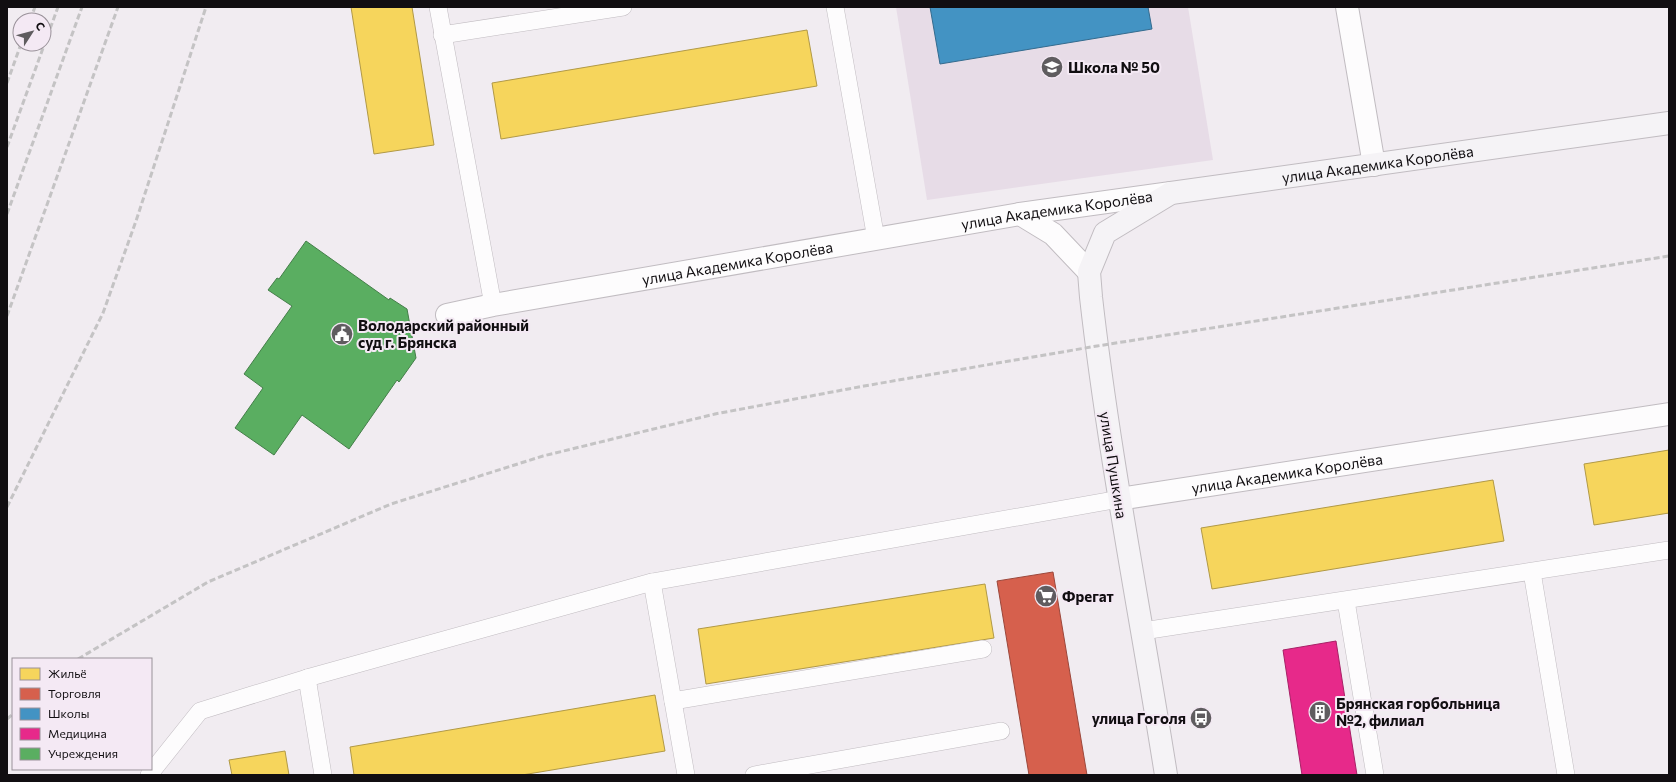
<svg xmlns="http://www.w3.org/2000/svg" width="1676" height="782" font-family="Commissioner,sans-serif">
  <rect width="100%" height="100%" fill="#f1ecf1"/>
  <!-- built -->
  <path fill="#e7dce7" d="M896,7H1188L1213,160L927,200Z"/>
  <!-- homes -->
  <g fill="#f6d55c" stroke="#b19946">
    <path d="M351,7H412L434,145L374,154Z"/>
    <path d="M807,30L817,86L501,139L492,83Z"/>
    <path d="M1669,450V513L1594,525L1584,464Z"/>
    <path d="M1493,480L1504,541L1212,589L1201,528Z"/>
    <path d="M985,584L994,638L706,684L698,629Z"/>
    <path d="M655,695L665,751L522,775H354L350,747Z"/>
    <path d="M285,751L289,775H232L229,760Z"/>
  </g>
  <!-- shops -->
  <path fill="#d6604d" stroke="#9b473b" d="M1053,572L1087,775H1029L997,581Z"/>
  <!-- schools -->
  <path fill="#4393c3" stroke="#346b8e" d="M930,7H1148L1152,29L940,64Z"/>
  <!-- health -->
  <path fill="#e7298a" stroke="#a72166" d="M1336,641L1357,775H1302L1283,650Z"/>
  <!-- public -->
  <path fill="#5aae61" stroke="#447e49" d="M306,241L389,300L390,298L407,309L416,358L399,382L397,380L349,449L302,415L274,455L235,428L263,388L244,374L292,306L268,290L277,278L279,279Z"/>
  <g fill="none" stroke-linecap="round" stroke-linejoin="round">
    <!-- service casing -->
    <g stroke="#c1bcc1" stroke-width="18">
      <g id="service">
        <path d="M438,7L493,305"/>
        <path d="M835,7L876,239"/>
        <path d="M442,35L623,7"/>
        <path d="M1532,572L1566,775"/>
        <path d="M652,582L686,775"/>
        <path d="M1346,601L1375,775"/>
        <path d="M1143,631L1669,550"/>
        <path d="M307,678L323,775"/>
        <path d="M673,701L983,649"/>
        <path d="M149,775L200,711L307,678L652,582L1119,499"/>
        <path d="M754,775L1001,731"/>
      </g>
    </g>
    <!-- minor casing -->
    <g stroke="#c1bcc1" stroke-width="24">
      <g id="minor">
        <path d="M1347,7L1374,165"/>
        <path d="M1020,214L1053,234L1089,272"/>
        <path id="s1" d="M447,315L493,305L1020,214L1171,193"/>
        <path id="s2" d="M1119,499L1669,414"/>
      </g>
    </g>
    <!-- secondary casing -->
    <g stroke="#c1bcc1" stroke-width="24">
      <g id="secondary">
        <path id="s3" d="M1166,775C1141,616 1109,457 1091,297L1089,272L1105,233L1171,193L1669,123"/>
      </g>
    </g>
    <!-- service -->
    <use href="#service" stroke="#fdfcfd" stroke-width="17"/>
    <!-- minor -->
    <use href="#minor" stroke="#fdfcfd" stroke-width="22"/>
    <!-- secondary -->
    <use href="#secondary" stroke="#f5f3f6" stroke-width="22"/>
    <!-- rail -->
    <g stroke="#c4c3c4" stroke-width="3" stroke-dasharray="6 3" stroke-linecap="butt">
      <path d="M30,20L35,7"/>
      <path d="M7,83L21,44"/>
      <path d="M7,147L58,7"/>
      <path d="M7,214L82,7"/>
      <path d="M7,316L118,7"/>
      <path d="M7,507L103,313L136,221L206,7"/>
      <path d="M78,659L208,582L391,504L543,456L715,414L864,386L1097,346L1669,256"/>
      <path d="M7,719L13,714"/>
    </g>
  </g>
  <!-- icons -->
  <defs>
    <g id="school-disc" transform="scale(1.15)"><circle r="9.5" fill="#5f5c5f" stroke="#f4e9f4"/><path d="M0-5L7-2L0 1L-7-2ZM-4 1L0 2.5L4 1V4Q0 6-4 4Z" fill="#fff"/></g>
    <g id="civic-disc" transform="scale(1.15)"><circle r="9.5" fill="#5f5c5f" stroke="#f4e9f4"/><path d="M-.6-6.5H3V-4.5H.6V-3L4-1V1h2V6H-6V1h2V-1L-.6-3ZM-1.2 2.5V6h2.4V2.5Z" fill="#fff"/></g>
    <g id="supermarket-disc" transform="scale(1.15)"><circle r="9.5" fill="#5f5c5f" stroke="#f4e9f4"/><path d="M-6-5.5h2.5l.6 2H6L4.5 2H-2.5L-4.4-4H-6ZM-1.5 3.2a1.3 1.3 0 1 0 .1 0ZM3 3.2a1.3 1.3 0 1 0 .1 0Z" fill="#fff"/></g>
    <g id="building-disc" transform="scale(1.15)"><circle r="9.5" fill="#5f5c5f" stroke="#f4e9f4"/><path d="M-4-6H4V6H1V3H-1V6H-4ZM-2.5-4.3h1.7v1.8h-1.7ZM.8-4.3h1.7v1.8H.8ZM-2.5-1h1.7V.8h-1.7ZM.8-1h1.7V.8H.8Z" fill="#fff"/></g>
    <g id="bus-disc" transform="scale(1.15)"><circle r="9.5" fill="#5f5c5f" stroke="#f4e9f4"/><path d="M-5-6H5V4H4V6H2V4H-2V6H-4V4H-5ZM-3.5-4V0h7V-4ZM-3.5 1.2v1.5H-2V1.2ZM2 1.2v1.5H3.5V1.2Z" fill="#fff"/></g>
  </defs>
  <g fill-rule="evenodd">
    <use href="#school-disc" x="1052" y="67"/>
    <use href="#civic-disc" x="342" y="334"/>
    <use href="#supermarket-disc" x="1046" y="596"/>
    <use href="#building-disc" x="1320" y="712"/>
    <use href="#bus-disc" x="1201" y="718"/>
  </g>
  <g text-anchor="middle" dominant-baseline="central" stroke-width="4" stroke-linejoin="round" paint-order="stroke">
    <!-- poi labels -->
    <g font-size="15" font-weight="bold" fill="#110e11" stroke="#f4e9f4" text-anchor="start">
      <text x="1068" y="67">Школа № 50</text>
      <text x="358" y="325">Володарский районный<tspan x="358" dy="17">суд г. Брянска</tspan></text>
      <text x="1062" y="596">Фрегат</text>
      <text x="1336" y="703">Брянская горбольница<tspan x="1336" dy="17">№2, филиал</tspan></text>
      <text x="1186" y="718" text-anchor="end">улица Гоголя</text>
    </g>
    <!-- street labels -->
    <g font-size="15" fill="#110e11" stroke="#f4e9f4">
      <text stroke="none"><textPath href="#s3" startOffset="837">улица Академика Королёва</textPath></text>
      <text stroke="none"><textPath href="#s1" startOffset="619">улица Академика Королёва</textPath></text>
      <text stroke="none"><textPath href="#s1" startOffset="295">улица Академика Королёва</textPath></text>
      <text transform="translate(1114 465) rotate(81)">улица Пушкина</text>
      <text stroke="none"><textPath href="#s2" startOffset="170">улица Академика Королёва</textPath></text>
    </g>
  </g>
  <!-- border -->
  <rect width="1676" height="782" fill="none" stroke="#110e11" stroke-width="16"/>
  <!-- legend -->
  <rect x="12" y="658" width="140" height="112" fill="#f4e9f4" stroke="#999199"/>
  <rect x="20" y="668" width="20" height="12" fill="#f6d55c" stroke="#999199"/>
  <text x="48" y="678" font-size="12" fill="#110e11">Жильё</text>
  <rect x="20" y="688" width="20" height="12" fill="#d6604d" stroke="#999199"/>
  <text x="48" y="698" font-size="12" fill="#110e11">Торговля</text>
  <rect x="20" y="708" width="20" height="12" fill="#4393c3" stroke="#999199"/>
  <text x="48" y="718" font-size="12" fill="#110e11">Школы</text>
  <rect x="20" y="728" width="20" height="12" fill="#e7298a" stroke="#999199"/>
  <text x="48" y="738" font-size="12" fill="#110e11">Медицина</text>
  <rect x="20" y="748" width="20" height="12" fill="#5aae61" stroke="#999199"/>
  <text x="48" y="758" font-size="12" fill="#110e11">Учреждения</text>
  <!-- north arrow -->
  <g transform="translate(32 32) rotate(54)"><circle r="19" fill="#f4e9f4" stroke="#999199"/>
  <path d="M0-3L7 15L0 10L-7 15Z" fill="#5f5c5f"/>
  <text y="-6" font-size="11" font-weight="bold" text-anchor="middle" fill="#110e11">С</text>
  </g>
</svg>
